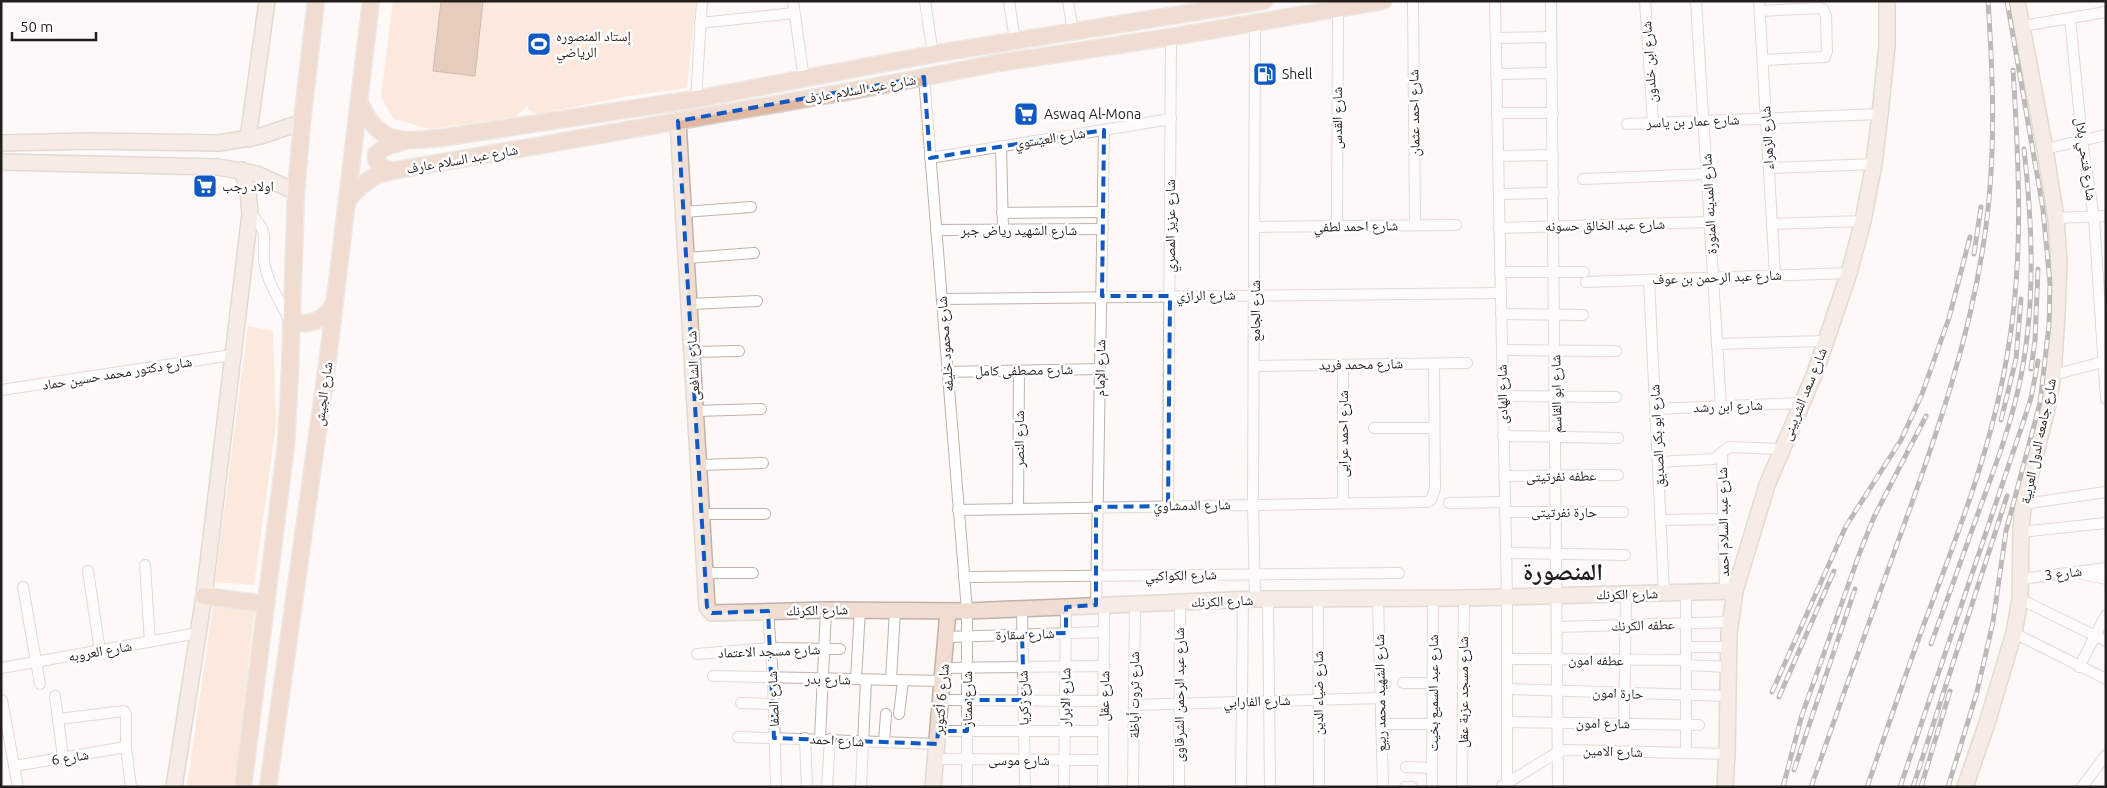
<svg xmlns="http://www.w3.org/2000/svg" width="2107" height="788" font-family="Ubuntu,'Noto Naskh Arabic',sans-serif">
  <rect width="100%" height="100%" fill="#fef9f6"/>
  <!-- green -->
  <g fill="#f8d4c1">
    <path d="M393,1H696L687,88L629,96L537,114L529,110L528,105L515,117L430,129L394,119L381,97Z"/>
    <path d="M248,326L273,331L276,424L254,585L215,582Z"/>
    <path d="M213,606L255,608L234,787H187Z"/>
  </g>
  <!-- water -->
  <path fill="#cb9578" stroke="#99715c" d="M441,1H483L475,76L433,71Z"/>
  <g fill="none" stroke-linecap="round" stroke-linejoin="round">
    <!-- street casing -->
    <g stroke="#c0b2ab" stroke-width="12">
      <g id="street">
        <path d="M793,1L804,79"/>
        <path d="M925,1L933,54"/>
        <path d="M1009,1L1015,41"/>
        <path d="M1068,1L1073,32"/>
        <path d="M1413,1L1415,225"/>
        <path d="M1495,1L1507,597V787"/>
        <path d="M1551,1L1558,787"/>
        <path d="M1645,1L1653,123"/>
        <path d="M1696,1L1721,407"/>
        <path d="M1759,1L1775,275"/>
        <path d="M1760,11L1820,8L1823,9L1826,16L1827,51L1825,57L1763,60"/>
        <path d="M2070,18L2082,140L2094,218L2106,399"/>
        <path d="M700,23L794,13"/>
        <path d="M2022,26L2106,12"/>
        <path d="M1496,38L1551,37"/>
        <path d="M1496,74L1552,73"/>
        <path d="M924,77L967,611V787"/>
        <path d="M696,99L702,1"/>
        <path d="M1497,113H1553"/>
        <path d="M1627,124L1880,114"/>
        <path d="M1001,146L1003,230"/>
        <path d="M2045,149L2106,135"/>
        <path d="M1498,156L1553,155"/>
        <path d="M930,158L1171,119"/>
        <path d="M1769,168L1874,164"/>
        <path d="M1583,179L1707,174"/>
        <path d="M1499,194L1554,193"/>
        <path d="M684,212L751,207"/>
        <path d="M1002,213L1103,212"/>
        <path d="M250,214C275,236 258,245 266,270C270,287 281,303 289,319"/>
        <path d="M2056,218L2106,216"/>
        <path d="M1772,224L1863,221"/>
        <path d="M1337,226L1338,9"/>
        <path d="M1256,227L1456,225"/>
        <path d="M1499,228L1710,222"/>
        <path d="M936,230L1103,229"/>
        <path d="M687,258L754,253"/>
        <path d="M1500,272H1584"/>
        <path d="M1649,280L1664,593"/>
        <path d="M1586,282L1849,273"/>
        <path d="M942,299L1501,293"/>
        <path d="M690,304L757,301"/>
        <path d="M1501,314L1583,315"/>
        <path d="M1717,344L1826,341"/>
        <path d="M1502,350L1616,351"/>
        <path d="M692,352L739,351"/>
        <path d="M1343,365V503"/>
        <path d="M1255,366L1467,363"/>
        <path d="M947,372L1100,369"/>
        <path d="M2053,375L2106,361"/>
        <path d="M1,390L232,355"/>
        <path d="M1503,396L1616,397"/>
        <path d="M1656,409L1801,403"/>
        <path d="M696,411L761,409"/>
        <path d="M1374,428H1434"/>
        <path d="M1503,436L1618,438"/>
        <path d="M1722,454L1725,591"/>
        <path d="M1658,462L1714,459L1729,447L1782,449"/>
        <path d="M699,465L763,463"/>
        <path d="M1504,476L1618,475"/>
        <path d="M1449,503L1505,502"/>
        <path d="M2023,504L2106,492"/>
        <path d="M1168,506L1171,37"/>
        <path d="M1018,509L1019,370"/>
        <path d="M958,510L1427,502L1431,500L1435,489L1434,364"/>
        <path d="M1505,512H1623"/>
        <path d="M701,514H765"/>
        <path d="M1661,520L1723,519"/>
        <path d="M2021,532L2106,523"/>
        <path d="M1506,553L1625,555"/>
        <path d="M145,565L150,642"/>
        <path d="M88,571L100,651"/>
        <path d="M705,573H753"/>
        <path d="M2082,574L2106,579"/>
        <path d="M964,577L1399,573"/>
        <path d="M2021,579L2106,568"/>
        <path d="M23,587L40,684"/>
        <path d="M1255,599L1253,504L1255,23"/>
        <path d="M1378,599L1383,787"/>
        <path d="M2020,599L2106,641"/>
        <path d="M1268,600L1270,787"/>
        <path d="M1318,600L1319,787"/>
        <path d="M1096,605L1104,130"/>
        <path d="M1022,608L1025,787"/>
        <path d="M768,611L773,678L776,787"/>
        <path d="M1557,627L1730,622"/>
        <path d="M2014,633L2106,679"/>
        <path d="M946,637L1104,632"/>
        <path d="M1686,647H1729"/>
        <path d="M697,654L771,648L840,649"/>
        <path d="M1507,659L1686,660"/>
        <path d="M1686,665L1729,667"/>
        <path d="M2079,667L2106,615"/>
        <path d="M1,668L198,633"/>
        <path d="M943,668L1104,666"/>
        <path d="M713,676L942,681"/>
        <path d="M856,679L860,610"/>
        <path d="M891,680L895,610"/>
        <path d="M1403,683H1433"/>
        <path d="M1507,689L1728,696"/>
        <path d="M55,696L63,757"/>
        <path d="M2,700L18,787"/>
        <path d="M941,700L1103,701"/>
        <path d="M741,703L773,704"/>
        <path d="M1134,705L1380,698"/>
        <path d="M899,714L903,681"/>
        <path d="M59,719L124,711L126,715V747L131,787"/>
        <path d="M1507,722L1699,725"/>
        <path d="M1381,724H1432"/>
        <path d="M1624,724L1626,594"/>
        <path d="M938,731H1103"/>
        <path d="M738,737L937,744"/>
        <path d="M805,738L807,787"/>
        <path d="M820,739L826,610"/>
        <path d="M884,742L886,714"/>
        <path d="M1686,753V593"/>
        <path d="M936,759L1103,760"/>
        <path d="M14,766L126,747"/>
        <path d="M1406,767L1432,768"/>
        <path d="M1502,786L1558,752L1566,750L1727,754"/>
        <path d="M827,787L830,739"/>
        <path d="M861,787L866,680"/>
        <path d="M1064,787L1066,607"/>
        <path d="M1103,787L1104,605"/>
        <path d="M1133,787L1135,604"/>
        <path d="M1179,787L1180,602"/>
        <path d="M1241,787L1243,600"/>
        <path d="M1405,787H1412"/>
        <path d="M1432,787L1433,599"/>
        <path d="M1462,787L1464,598"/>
        <path d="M2082,787L2106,755"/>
      </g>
    </g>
    <!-- secondary casing -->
    <g stroke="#c0b2ab" stroke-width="18">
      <g id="secondary">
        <path d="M678,121L707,607L712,613L826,610L967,611L1255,599L1464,598L1735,591"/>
        <path d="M248,139L267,1"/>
        <path d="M1,143L90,141L219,143L261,136L302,122"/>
        <path d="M1,162L218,167L257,174L296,192"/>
        <path d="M174,787L204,596L250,214L248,191L242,170"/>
        <path d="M933,787L948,611"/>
        <path d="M1725,787L1727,754L1729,633L1735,591L1767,485L1815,373L1849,273L1863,221L1874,164L1880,114L1887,46V1"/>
        <path d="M1965,787L1987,723L2014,633L2020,599L2021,532L2023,504L2048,405L2053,375L2057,314L2059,261L2056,218L2045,149L2017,1"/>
      </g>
    </g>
    <!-- primary casing -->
    <g stroke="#d7d6d6" stroke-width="19">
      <g id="primary">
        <path d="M359,101C378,144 398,142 440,138L696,99L933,54L1264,1"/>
        <path d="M392,171C382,167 375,165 376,154L385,147L405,141"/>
        <path d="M348,200C360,185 373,174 392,171L857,90L998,63L1171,37L1383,1"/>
        <path d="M291,322C308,326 327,321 334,302"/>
        <path d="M204,596L266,604"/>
        <path d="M243,787L286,444L290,369L296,192L302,122L316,1"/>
        <path d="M268,787L328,358L371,1"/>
      </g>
    </g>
    <!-- street -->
    <use href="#street" stroke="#fff" stroke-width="10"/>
    <!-- secondary -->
    <use href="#secondary" stroke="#f0dcd1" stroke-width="15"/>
    <!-- primary -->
    <use href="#primary" stroke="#e1b9a3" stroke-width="16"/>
    <!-- rail casing -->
    <g stroke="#716c69" stroke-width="5">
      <g id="rail">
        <path d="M1974,254L1981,207"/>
        <path d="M2031,369L2035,340L2038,269"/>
        <path d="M2001,420L2016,359L2021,299"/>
        <path d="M1931,644C1948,598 1964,552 1981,505C1995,467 2009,430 2018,390C2036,311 2033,229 2024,149"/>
        <path d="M1772,692L1846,526L1901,440L1922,394L1949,318L1970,237"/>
        <path d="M1779,697L1834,571"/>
        <path d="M1794,770L1855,589"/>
        <path d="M1783,787L1802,715L1860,552L1874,517L1926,416"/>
        <path d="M1811,787C1840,703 1870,620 1900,536C1937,434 1972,334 1986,226C1996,151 1993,76 1988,1"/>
        <path d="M1867,787C1887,730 1906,672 1927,616C1959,531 1992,446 2007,356C2024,262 2019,165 2013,70"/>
        <path d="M1900,787L2024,420L2031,398L2038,361"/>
        <path d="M1913,787L2007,496"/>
        <path d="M1921,787L1950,691"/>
        <path d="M1948,787L1977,692L1993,622L2006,531L2040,403L2049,325L2050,284L2043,209L2007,1"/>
      </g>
    </g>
    <!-- rail -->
    <use href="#rail" stroke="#fff" stroke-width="3" stroke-dasharray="9" stroke-linecap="butt"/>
  </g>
  <!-- marked area -->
  <path d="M0 0H2107V788H0ZM924,77L930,158L1104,130L1102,296H1170L1168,506L1096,507V605L1066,607V633L1022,634L1024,700H967V731H938L937,744L774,738L768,611L712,613L707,607L678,121Z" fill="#fef9f6" fill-opacity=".55" fill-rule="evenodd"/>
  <path fill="none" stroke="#1059c3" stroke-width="4" stroke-dasharray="10 6" stroke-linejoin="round" d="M924,77L930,158L1104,130L1102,296H1170L1168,506L1096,507V605L1066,607V633L1022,634L1024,700H967V731H938L937,744L774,738L768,611L712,613L707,607L678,121Z"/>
  <!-- icons -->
  <defs>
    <g id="stadium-square" transform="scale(1.25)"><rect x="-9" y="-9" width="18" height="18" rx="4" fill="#1059c3" stroke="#fff"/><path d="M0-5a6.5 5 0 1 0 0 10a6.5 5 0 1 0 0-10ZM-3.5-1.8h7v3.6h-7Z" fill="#fff"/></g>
    <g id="fuel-square" transform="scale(1.25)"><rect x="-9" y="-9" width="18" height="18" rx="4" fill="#1059c3" stroke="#fff"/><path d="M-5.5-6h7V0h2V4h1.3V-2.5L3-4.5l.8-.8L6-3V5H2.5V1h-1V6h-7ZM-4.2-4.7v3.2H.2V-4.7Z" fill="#fff"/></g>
    <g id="supermarket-square" transform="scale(1.25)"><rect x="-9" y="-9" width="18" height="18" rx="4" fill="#1059c3" stroke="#fff"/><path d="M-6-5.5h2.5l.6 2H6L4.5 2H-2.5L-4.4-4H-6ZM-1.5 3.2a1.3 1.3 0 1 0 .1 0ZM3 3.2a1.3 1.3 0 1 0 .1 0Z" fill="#fff"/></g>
  </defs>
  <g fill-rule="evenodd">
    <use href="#stadium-square" x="539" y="44"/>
    <use href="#fuel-square" x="1265" y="74"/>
    <use href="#supermarket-square" x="1026" y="114"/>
    <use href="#supermarket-square" x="205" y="186"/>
  </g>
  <g text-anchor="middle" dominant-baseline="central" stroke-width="5" stroke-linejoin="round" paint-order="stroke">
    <!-- poi labels -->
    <g font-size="14" fill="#231e1b" stroke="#fff" text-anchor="start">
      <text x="556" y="36">إستاد المنصوره<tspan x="556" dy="16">الرياضي</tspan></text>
      <text x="1282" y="74">Shell</text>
      <text x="1044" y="114">Aswaq Al-Mona</text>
      <text x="222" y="186">اولاد رجب</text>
    </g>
    <!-- street labels -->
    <g font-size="14" fill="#231e1b" stroke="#fff">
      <text transform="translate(1649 62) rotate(-94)">شارع ابن خلدون</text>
      <text transform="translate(860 89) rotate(-10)">شارع عبد السلام عارف</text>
      <text transform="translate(1414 113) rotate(-91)">شارع احمد عثمان</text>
      <text transform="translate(1337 118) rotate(-90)">شارع القدس</text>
      <text transform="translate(1693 121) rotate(-2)">شارع عمار بن ياسر</text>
      <text transform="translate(1050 138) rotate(-9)">شارع العيسوي</text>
      <text transform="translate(1767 138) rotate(-93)">شارع الزهراء</text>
      <text transform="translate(462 159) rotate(-10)">شارع عبد السلام عارف</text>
      <text transform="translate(2086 159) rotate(82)">شارع فتحي بلال</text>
      <text transform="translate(1709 204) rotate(-93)">شارع المدينه المنورة</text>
      <text transform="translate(1605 225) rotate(-1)">شارع عبد الخالق حسونه</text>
      <text transform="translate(1170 226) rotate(-90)">شارع عزيز المصري</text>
      <text transform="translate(1356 226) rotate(-1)">شارع احمد لطفي</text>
      <text x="1019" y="230">شارع الشهيد رياض جبر</text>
      <text transform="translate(1717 277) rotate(-2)">شارع عبد الرحمن بن عوف</text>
      <text transform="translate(1206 295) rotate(-1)">شارع الرازي</text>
      <text transform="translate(1255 311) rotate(-90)">شارع الجامع</text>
      <text transform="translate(945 344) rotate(-94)">شارع محمود خليفه</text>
      <text transform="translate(1361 364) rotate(-1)">شارع محمد فريد</text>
      <text transform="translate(693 366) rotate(-93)">شارع الشافعى</text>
      <text transform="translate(1100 368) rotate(-89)">شارع الإمام</text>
      <text transform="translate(1024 370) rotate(-1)">شارع مصطفى كامل</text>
      <text transform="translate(117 373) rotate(-9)">شارع دكتور محمد حسين حماد</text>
      <text transform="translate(323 394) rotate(-82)">شارع الجيش</text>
      <text transform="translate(1502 394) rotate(-91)">شارع الهادى</text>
      <text transform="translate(1556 394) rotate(-91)">شارع ابو القاسم</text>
      <text transform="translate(1804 394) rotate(-68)">شارع سعد الشربينى</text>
      <text transform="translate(1728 406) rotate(-2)">شارع ابن رشد</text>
      <text transform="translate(1343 434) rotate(-90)">شارع احمد عرابى</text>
      <text transform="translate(1657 436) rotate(-93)">شارع ابو بكر الصديق</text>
      <text transform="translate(1019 439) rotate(-90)">شارع النصر</text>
      <text transform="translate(2038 441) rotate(-78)">شارع جامعه الدول العربية</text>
      <text transform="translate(1561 476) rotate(-1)">عطفه نفرتيتى</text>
      <text transform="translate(1192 505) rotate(-1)">شارع الدمشاوي</text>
      <text x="1564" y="512">حارة نفرتيتى</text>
      <text transform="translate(1723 522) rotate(-91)">شارع عبد السلام احمد</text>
      <text transform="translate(2063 573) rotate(-7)">شارع 3</text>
      <text transform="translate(1181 575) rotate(-1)">شارع الكواكبي</text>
      <text transform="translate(1627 594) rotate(-1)">شارع الكرنك</text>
      <text transform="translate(1222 601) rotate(-2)">شارع الكرنك</text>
      <text transform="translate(817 610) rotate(-1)">شارع الكرنك</text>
      <text transform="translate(1643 625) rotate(-2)">عطفه الكرنك</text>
      <text transform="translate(1025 634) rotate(-2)">شارع سقارة</text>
      <text transform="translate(100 651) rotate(-10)">شارع العروبه</text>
      <text transform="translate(769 651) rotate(-2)">شارع مسجد الاعتماد</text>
      <text transform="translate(1596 660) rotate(1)">عطفه امون</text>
      <text transform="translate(828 679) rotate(1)">شارع بدر</text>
      <text transform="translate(1463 692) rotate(-90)">شارع مسجد عزبة عقل</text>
      <text transform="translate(1318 693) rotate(-90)">شارع ضياء الدين</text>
      <text transform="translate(1380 693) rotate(-91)">شارع الشهيد محمد ربيع</text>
      <text transform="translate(1433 693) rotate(-90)">شارع عبد السميع بخيت</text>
      <text transform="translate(1618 693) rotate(2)">حارة امون</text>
      <text transform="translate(1134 695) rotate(-90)">شارع ثروت أباظة</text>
      <text transform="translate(1179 695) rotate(-90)">شارع عبد الرحمن الشرقاوى</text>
      <text transform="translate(1104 696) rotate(-89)">شارع عقل</text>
      <text transform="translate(1065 697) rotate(-89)">شارع الابرار</text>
      <text transform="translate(1023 698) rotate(-91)">شارع زكريا</text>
      <text transform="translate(773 699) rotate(-92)">شارع الصفا</text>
      <text transform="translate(941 699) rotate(-85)">شارع 6 أكتوبر</text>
      <text transform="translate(967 699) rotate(-90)">شارع ممتاز</text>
      <text transform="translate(1257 701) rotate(-2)">شارع الفارابي</text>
      <text transform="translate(1603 723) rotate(1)">شارع امون</text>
      <text transform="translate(837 740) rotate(3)">شارع احمد</text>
      <text transform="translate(1613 751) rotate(2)">شارع الامين</text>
      <text transform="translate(70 757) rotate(-9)">شارع 6</text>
      <text x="1019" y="760">شارع موسى</text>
    </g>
    <!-- town labels -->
    <g font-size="24" font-weight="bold" fill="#231e1b" stroke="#fff">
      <text x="1563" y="571">المنصورة</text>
    </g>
  </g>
  <!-- border -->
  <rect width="2107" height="788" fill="none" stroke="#231e1b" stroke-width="5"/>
  <!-- scale -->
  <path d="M12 32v8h84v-8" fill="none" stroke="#231e1b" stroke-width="2.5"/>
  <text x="20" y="32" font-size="15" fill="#231e1b" stroke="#ffffff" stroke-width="4" paint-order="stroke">50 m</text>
</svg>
